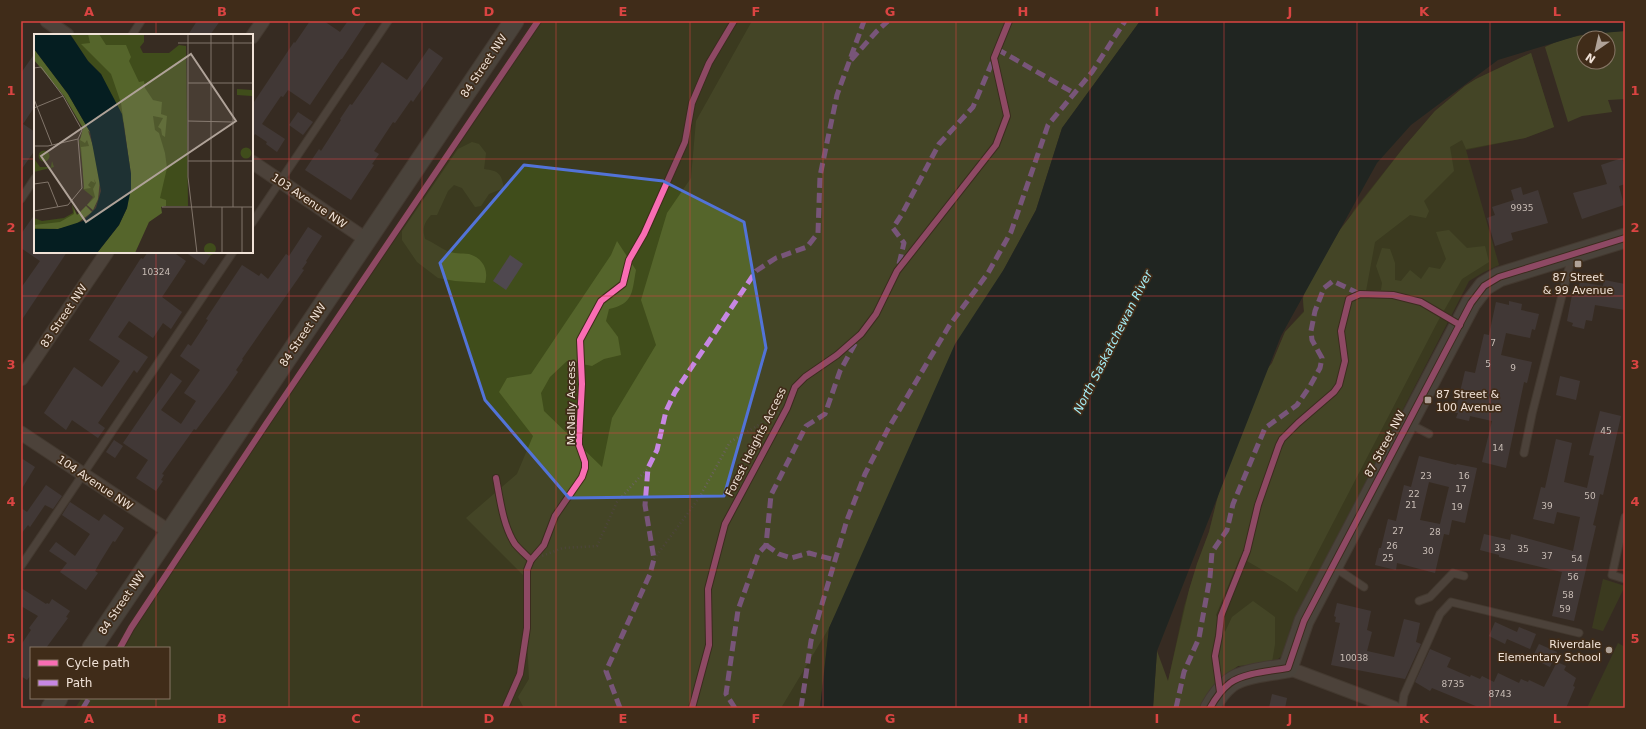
<svg xmlns="http://www.w3.org/2000/svg" width="1646" height="729" font-family="'DejaVu Sans',sans-serif">
  <rect width="100%" height="100%" fill="#372c22"/>
  <!-- green -->
  <g fill="#404d1b">
    <path d="M533,21H1140L1062,128L829,628L820,708H75L82,698H169V648H115Z"/>
    <path d="M1531,53L1554,127L1525,138L1466,150L1499,265L1484,272L1469,281L1290,629L1285,653L1278,659L1272,662L1238,666L1217,680L1168,682L1184,607L1197,564L1209,532L1217,500L1266,371L1272,363L1285,332L1304,311L1303,299L1354,210L1404,147L1435,111L1465,86L1476,79Z"/>
    <path d="M1603,579L1625,586V591L1623,590L1603,631L1592,628Z"/>
    <path d="M1618,643L1625,647V708H1587Z"/>
  </g>
  <!-- forest -->
  <g fill="#55652b" fill-rule="evenodd">
    <path d="M752,21H1140L1062,128L1036,210L1004,269L829,628L781,708H524L518,697L529,679L524,576L466,518L517,474L533,436L499,392L507,378L531,374L611,255L617,241L636,270C632,291 634,304 609,309L606,321L618,337L621,355L604,359L592,366L567,361L550,377L541,393L544,411L602,467L612,418L656,345L641,300L667,213L691,178L696,121Z"/>
    <path d="M1625,31V99L1608,100L1612,112L1582,116L1568,122L1545,47C1570,34 1597,33 1625,31ZM1584,38H1608V62H1584Z"/>
    <path d="M1531,53L1554,127L1525,138L1466,149L1462,140L1450,147L1454,171L1424,201L1429,211L1426,218L1410,215L1375,242L1366,291L1381,290L1382,283L1376,266L1382,248L1390,249L1395,263V280L1401,281L1410,270L1421,279L1429,267L1440,269L1446,259L1436,232L1449,230L1467,248L1485,246L1489,262L1462,279L1438,321L1297,592L1285,583L1240,557L1216,615L1225,632L1232,617L1253,601L1275,617V644L1272,662L1238,666L1217,680L1201,708H1153L1157,651L1168,681L1189,590L1197,564L1209,532L1227,460L1266,371L1272,363L1285,332L1304,312L1303,299L1304,292L1339,231L1404,147L1435,111L1465,86L1476,79Z"/>
    <path d="M472,142L479,144L486,153L484,169C499,171 501,173 504,188L489,194L481,206L475,207L462,188L454,185L448,191L437,215H431C424,223 422,228 425,239C433,242 440,248 447,251C454,254 461,253 469,254C483,258 489,270 485,283L455,281L438,278L417,262L402,240V231L458,149Z"/>
  </g>
  <!-- water -->
  <path fill="#051e21" d="M1140,21H1625V31L1580,35L1498,60L1411,125L1377,163L1281,336L1157,651L1153,708H820L829,628L955,344L1004,269L1036,210L1062,128Z"/>
  <!-- building -->
  <g fill="#4f484f" fill-rule="evenodd">
    <path d="M197,21H220L210,35H188Z"/>
    <path d="M310,21H324L340,32L348,21H367L342,59H341L310,105L288,90L283,97L281,96L262,124L285,139L277,152L266,144L267,142L255,134L252,139V105L294,42L295,43Z"/>
    <path d="M429,48L443,58L413,102L411,100L395,123L393,122L374,151L379,154L372,164L374,165L351,200L305,170L319,149L321,151L341,120L340,119L350,104L352,105L382,62L407,80Z"/>
    <path d="M35,53V106L23,124L35,132V150L21,170V73Z"/>
    <path d="M298,112L313,122L303,135L289,125Z"/>
    <path d="M1622,158L1625,168V184L1619,186L1624,205L1582,219L1573,193L1607,184L1601,165Z"/>
    <path d="M1521,187L1523,195L1538,190L1548,223L1511,233L1513,240L1495,246L1487,218L1495,215L1492,207L1514,200L1511,190Z"/>
    <path d="M35,214V252H67L21,321V288L40,261L21,248V234Z"/>
    <path d="M308,227L322,236L306,261L307,262L302,269L304,270L242,359L243,360L236,370L238,372L227,388L196,430L194,429L162,474L164,475L161,480L163,481L156,491L136,478L148,460L123,443L171,373L182,381L161,410L181,424L196,401L184,393L200,370L180,356L188,344L191,346L208,320L206,319L242,265L259,276L261,273L268,279L286,254L289,256Z"/>
    <path d="M148,252H173L186,261L162,297L182,312L171,329L163,323L153,338L129,321L118,337L148,357L137,373L134,370L98,423L105,428L98,438L72,420L66,430L44,413L74,367L102,387L120,361L89,340L141,258L143,259Z"/>
    <path d="M185,252H213L204,265Z"/>
    <path d="M510,255L523,264L506,290L493,281Z"/>
    <path d="M1604,280L1625,284V310L1595,305L1592,321L1586,320L1584,329L1572,326L1573,323L1567,321L1572,295L1577,296L1580,282L1603,286Z"/>
    <path d="M1509,301L1522,304L1521,310L1539,314L1535,330L1532,329L1530,338L1506,333L1501,355L1532,362L1527,383L1524,382L1506,468L1482,462L1492,421L1470,416L1469,421L1456,418L1458,413H1455L1465,371L1475,373L1484,334L1489,335L1496,302L1509,305Z"/>
    <path d="M1560,376L1580,381L1576,400L1556,395Z"/>
    <path d="M1600,411L1621,416L1603,495L1600,494L1597,509L1593,525L1596,526L1574,621L1552,616L1562,572L1499,557V555L1480,550L1484,534L1510,540L1511,534L1573,551L1580,517L1557,512L1554,524L1533,519L1541,487L1545,488L1556,439L1572,443L1564,482L1587,488L1594,456L1589,455Z"/>
    <path d="M114,440L123,446L115,458L106,452Z"/>
    <path d="M1419,456L1456,465L1457,464L1477,468L1465,523L1452,520L1449,535L1444,534L1435,573L1397,563L1396,570L1375,565L1379,548H1381L1388,519L1396,521L1404,485L1411,487ZM1429,482L1449,487L1440,524L1420,520Z"/>
    <path d="M21,458L35,467L21,490Z"/>
    <path d="M46,485L62,496L53,509L45,505L30,527L28,525L21,534V508L27,512Z"/>
    <path d="M70,502L99,521L104,514L124,528L115,542L113,541L100,562L95,571L98,573L86,590L60,572L67,563L49,551L56,542L75,556L90,534L62,515Z"/>
    <path d="M21,588L46,604L47,603L49,604L52,599L70,611L66,617L68,618L46,648H31V675L27,680L21,676V645L31,630L29,628L38,616L21,606Z"/>
    <path d="M1337,603L1371,611L1367,630L1372,632L1367,651L1394,657L1404,619L1420,623L1416,642L1421,644L1405,679L1331,665L1340,623L1335,622L1336,617L1334,616Z"/>
    <path d="M1495,622L1517,632L1519,627L1536,634L1530,649L1507,639L1505,644L1489,636Z"/>
    <path d="M1539,644L1557,652L1550,667L1532,658Z"/>
    <path d="M1430,649L1451,658L1447,667L1470,677L1471,675L1480,679L1482,676L1494,682L1498,673L1519,683L1521,679L1528,682L1529,680L1544,687L1557,662L1566,666L1564,670L1576,678L1573,686L1575,687L1566,708H1483L1479,706L1478,707L1432,688L1430,691L1415,682Z"/>
    <path d="M1272,694L1287,698L1285,708H1269Z"/>
  </g>
  <g fill="none" stroke-linecap="round" stroke-linejoin="round">
    <!-- lane casing -->
    <g stroke="#534a41" stroke-width="9">
      <g id="lane">
        <path d="M132,35L141,21"/>
        <path d="M21,199L35,178"/>
        <path d="M252,223L388,21"/>
        <path d="M1408,423L1429,434"/>
        <path d="M1524,453L1532,414L1572,256"/>
        <path d="M1625,517L1612,575L1625,579"/>
        <path d="M21,566L233,252"/>
        <path d="M1334,567L1364,587"/>
        <path d="M1419,601L1430,597L1453,573L1464,576"/>
        <path d="M1402,708L1404,695L1440,614L1451,602L1579,633"/>
      </g>
    </g>
    <!-- street casing -->
    <g stroke="#534a41" stroke-width="15">
      <g id="street">
        <path d="M47,21L67,35"/>
        <path d="M252,37L263,21"/>
        <path d="M252,162L367,240"/>
        <path d="M21,379L107,252"/>
        <path d="M21,433L170,532"/>
        <path d="M1288,668L1394,708"/>
      </g>
    </g>
    <!-- secondary casing -->
    <g stroke="#534a41" stroke-width="21">
      <g id="secondary">
        <path d="M92,648L514,21"/>
        <path d="M51,708L58,698"/>
        <path d="M1210,708C1215,699 1221,690 1230,683C1243,673 1271,671 1288,668L1304,621L1471,303L1484,286L1499,277L1625,238"/>
      </g>
    </g>
    <!-- path -->
    <g stroke="#69625b" stroke-width="2.5" stroke-dasharray="1 3" stroke-linecap="butt">
      <path d="M654,559L699,498L730,442L787,408"/>
      <path d="M531,560L563,548L597,546L617,502L648,468"/>
    </g>
    <!-- lane -->
    <use href="#lane" stroke="#675e57" stroke-width="7"/>
    <!-- street -->
    <use href="#street" stroke="#675e57" stroke-width="13"/>
    <!-- secondary -->
    <use href="#secondary" stroke="#63605a" stroke-width="19"/>
    <!-- quiet -->
    <g stroke="#c787e3" stroke-width="5" stroke-dasharray="10 5" stroke-linecap="butt">
      <path d="M997,49L1074,93"/>
      <path d="M851,60L877,31L888,21"/>
      <path d="M899,264L904,243L893,228L902,214L939,144L973,107L994,58"/>
      <path d="M766,545L779,554L791,558L809,553L835,560"/>
      <path d="M83,708L89,698"/>
      <path d="M620,708L606,671L650,574L654,559L645,505L648,468L657,450L666,411L675,392L756,271L776,258L807,247L818,233L820,176L837,95L864,21"/>
      <path d="M735,708L726,694L738,610L758,554L766,545L771,495L806,426L825,414L840,371L856,342"/>
      <path d="M801,708L811,641L847,520L865,474L888,429L949,326L988,273L1011,232L1048,125L1092,72L1125,21"/>
      <path d="M1176,708L1184,672L1199,638L1210,577L1212,552L1227,530L1233,504L1265,428L1297,405L1310,386L1320,368L1322,358L1312,340L1311,331L1315,311L1324,288L1333,281L1360,294"/>
    </g>
    <!-- cycleway casing -->
    <g stroke="#402c19" stroke-width="8">
      <g id="cycleway">
        <path d="M496,478C500,499 503,526 515,544C520,550 526,555 531,560"/>
        <path d="M120,648L131,628L266,424L538,21"/>
        <path d="M1220,692L1215,656L1219,636L1221,616L1247,551L1258,505L1279,445L1282,439L1298,423L1334,392L1339,385L1345,361L1341,331L1349,299L1360,294L1393,295L1421,302L1460,325"/>
        <path d="M505,708L520,674L527,628V570L531,560L544,545L555,516L582,477L585,468V462L579,445V439L582,384L580,340L601,301L623,284L629,260L644,234L685,142L692,103L709,63L734,21"/>
        <path d="M692,708L709,645L708,589L725,524L787,408L795,387L805,377L837,355L861,334L876,314L897,271L996,145L1007,116L994,58L1009,21"/>
        <path d="M1210,708C1215,699 1221,690 1230,683C1243,673 1271,671 1288,668L1304,621L1471,303L1484,286L1499,277L1625,238"/>
      </g>
    </g>
    <!-- cycleway -->
    <use href="#cycleway" stroke="#f96db3" stroke-width="6"/>
  </g>
  <!-- marked area -->
  <path d="M0 0H1646V729H0ZM524,165L663,181L744,222L766,348L724,496L569,498L485,400L440,263Z" fill="#372c22" fill-opacity=".55" fill-rule="evenodd"/>
  <path fill="none" stroke="#5273d8" stroke-width="3" stroke-linejoin="round" d="M524,165L663,181L744,222L766,348L724,496L569,498L485,400L440,263Z"/>
  <!-- grid -->
  <path fill="none" stroke="#da4442" stroke-width="1" stroke-opacity="0.55" d="M156,21V35M289,21V708M422,21V708M556,21V708M690,21V708M823,21V708M956,21V708M1090,21V708M1224,21V708M1357,21V708M1490,21V708M21,159H35M252,159H1625M156,252V648M21,296H1625M21,433H1625M21,570H1625M156,698V708"/>
  <!-- markers -->
  <g fill="#afa298" stroke="#402c19" stroke-width="1.5">
    <rect x="1574" y="260" width="8" height="8" rx="2"/>
    <rect x="1424" y="396" width="8" height="8" rx="2"/>
    <circle cx="1609" cy="650" r="4"/>
  </g>
  <g text-anchor="middle" dominant-baseline="central" stroke-width="3.5" stroke-linejoin="round" paint-order="stroke">
    <!-- number labels -->
    <g font-size="9" fill="#c8bcb5">
      <text x="1522" y="208">9935</text>
      <text x="156" y="272">10324</text>
      <text x="1493" y="343">7</text>
      <text x="1488" y="364">5</text>
      <text x="1513" y="368">9</text>
      <text x="1606" y="431">45</text>
      <text x="1498" y="448">14</text>
      <text x="1426" y="476">23</text>
      <text x="1464" y="476">16</text>
      <text x="1461" y="489">17</text>
      <text x="1414" y="494">22</text>
      <text x="1590" y="496">50</text>
      <text x="1411" y="505">21</text>
      <text x="1547" y="506">39</text>
      <text x="1457" y="507">19</text>
      <text x="1398" y="531">27</text>
      <text x="1435" y="532">28</text>
      <text x="1392" y="546">26</text>
      <text x="1500" y="548">33</text>
      <text x="1523" y="549">35</text>
      <text x="1428" y="551">30</text>
      <text x="1547" y="556">37</text>
      <text x="1388" y="558">25</text>
      <text x="1577" y="559">54</text>
      <text x="1573" y="577">56</text>
      <text x="1568" y="595">58</text>
      <text x="1565" y="609">59</text>
      <text x="1354" y="658">10038</text>
      <text x="1453" y="684">8735</text>
      <text x="1500" y="694">8743</text>
    </g>
    <!-- street labels -->
    <g font-size="11" fill="#f0e2d7" stroke="#402c19">
      <text transform="translate(484 66) rotate(-56)">84 Street NW</text>
      <text transform="translate(309 201) rotate(34)">103 Avenue NW</text>
      <text transform="translate(64 316) rotate(-56)">83 Street NW</text>
      <text transform="translate(303 335) rotate(-56)">84 Street NW</text>
      <text transform="translate(571 403) rotate(-90)">McNally Access</text>
      <text transform="translate(756 442) rotate(-63)">Forest Heights Access</text>
      <text transform="translate(1385 444) rotate(-62)">87 Street NW</text>
      <text transform="translate(95 483) rotate(34)">104 Avenue NW</text>
      <text transform="translate(122 603) rotate(-56)">84 Street NW</text>
    </g>
    <!-- poi labels -->
    <g font-size="11" fill="#f0e2d7" stroke="#402c19">
      <text x="1578" y="277">87 Street<tspan x="1578" dy="13">&amp; 99 Avenue</tspan></text>
      <text x="1436" y="394" text-anchor="start">87 Street &amp;<tspan x="1436" dy="13">100 Avenue</tspan></text>
      <text x="1601" y="644" text-anchor="end">Riverdale<tspan x="1601" dy="13">Elementary School</tspan></text>
    </g>
    <!-- water labels -->
    <g font-size="12" font-style="italic" fill="#a4eef7" stroke="#402c19">
      <text transform="translate(1113 342) rotate(-63)">North Saskatchewan River</text>
    </g>
  </g>
  <!-- overview -->
  <g transform="translate(34 34)">
    <rect width="219" height="219" fill="#372c22"/>
    <path d="M36,0H110V8L106,13L109,19H135L145,11L152,12L154,172H128L67,40L54,27ZM203,55L218,56V62L203,61ZM54,96L65,140L64,165L59,176L53,171L59,163L49,155L51,151L45,106ZM206.5 119a5.5 5.5 0 1 1 11 0a5.5 5.5 0 1 1-11 0ZM4.5 122a5.5 5.5 0 1 1 11 0a5.5 5.5 0 1 1-11 0ZM1,126L6,133H17L18,127L20,133L0,138ZM38,170L43,181L52,172L58,178L15,196H0V184L8,187L30,184L39,179ZM170 215a6 6 0 1 1 12 0a6 6 0 1 1-12 0Z" fill="#404d1b"/>
    <path d="M54,0H65L72,11H92L97,23L95,27L105,48L110,47L111,54L119,66L128,68L127,80L133,82L131,103L128,101L127,95L124,93L129,84L119,82L121,96L125,99L131,119L133,134L126,164L132,166V172L127,173L128,179L115,188L101,219H63L85,191L93,174L97,141L87,69L77,40L47,10L56,9ZM0,15L34,60L56,98L54,97L63,124L66,146L64,165L59,176L53,171L61,163L59,155L62,149L60,145L61,149L57,147L54,151L57,154L50,155L47,113L55,112L53,106L51,109L46,106L49,94L30,62L0,26ZM52,172L58,178L41,191L24,195L0,194V191L26,188L40,180V175L43,181Z" fill="#55652b"/>
    <path d="M0,0H36L54,27L67,40L88,80L97,140V155L93,174L85,191L63,219H0V195H24L49,187L62,174L67,157L56,98L34,60L0,15Z" fill="#051e21"/>
    <path fill="none" stroke="#81756a" stroke-width="1" d="M154,0V143L163,219M177,0V173M199,0V173M144,9H219M0,34L7,33L29,62L48,96L44,105M154,49H219M0,65L18,111M0,74L29,62M154,87L199,88M0,112H14L44,105M154,127H219M0,150L14,148L24,173M128,173H219M0,177L34,171L48,154L44,105M188,219V173M208,219V173"/>
    <path fill="#afa298" fill-opacity="0.15" stroke="#afa298" stroke-width="2" d="M157,20L202,87L52,188L7,122Z"/>
    <rect width="219" height="219" fill="none" stroke="#f0e2d7" stroke-width="2"/>
  </g>
  <!-- border -->
  <rect width="1646" height="729" fill="none" stroke="#402c19" stroke-width="44"/>
  <!-- legend -->
  <rect x="30" y="647" width="140" height="52" fill="#402c19" stroke="#867565"/>
  <rect x="38" y="660" width="20" height="6" fill="#f96db3" stroke="#867565"/>
  <text x="66" y="667" font-size="12" fill="#f0e2d7">Cycle path</text>
  <rect x="38" y="680" width="20" height="6" fill="#c787e3" stroke="#867565"/>
  <text x="66" y="687" font-size="12" fill="#f0e2d7">Path</text>
  <!-- north arrow -->
  <g transform="translate(1596 50) rotate(214)"><circle r="19" fill="#402c19" stroke="#867565"/>
  <path d="M0-3L7 15L0 10L-7 15Z" fill="#afa298"/>
  <text y="-6" font-size="11" font-weight="bold" text-anchor="middle" fill="#f0e2d7">N</text>
  </g>
  <rect x="22" y="22" width="1602" height="685" fill="none" stroke="#da4442" stroke-width="1.5"/>
  <g font-size="13" text-anchor="middle" font-weight="bold" fill="#da4442">
    <text x="89" y="16">A</text>
    <text x="222" y="16">B</text>
    <text x="356" y="16">C</text>
    <text x="489" y="16">D</text>
    <text x="623" y="16">E</text>
    <text x="756" y="16">F</text>
    <text x="890" y="16">G</text>
    <text x="1023" y="16">H</text>
    <text x="1157" y="16">I</text>
    <text x="1290" y="16">J</text>
    <text x="1424" y="16">K</text>
    <text x="1557" y="16">L</text>
    <text x="11" y="95">1</text>
    <text x="1635" y="95">1</text>
    <text x="11" y="232">2</text>
    <text x="1635" y="232">2</text>
    <text x="11" y="369">3</text>
    <text x="1635" y="369">3</text>
    <text x="11" y="506">4</text>
    <text x="1635" y="506">4</text>
    <text x="11" y="643">5</text>
    <text x="1635" y="643">5</text>
    <text x="89" y="723">A</text>
    <text x="222" y="723">B</text>
    <text x="356" y="723">C</text>
    <text x="489" y="723">D</text>
    <text x="623" y="723">E</text>
    <text x="756" y="723">F</text>
    <text x="890" y="723">G</text>
    <text x="1023" y="723">H</text>
    <text x="1157" y="723">I</text>
    <text x="1290" y="723">J</text>
    <text x="1424" y="723">K</text>
    <text x="1557" y="723">L</text>
  </g>
</svg>
